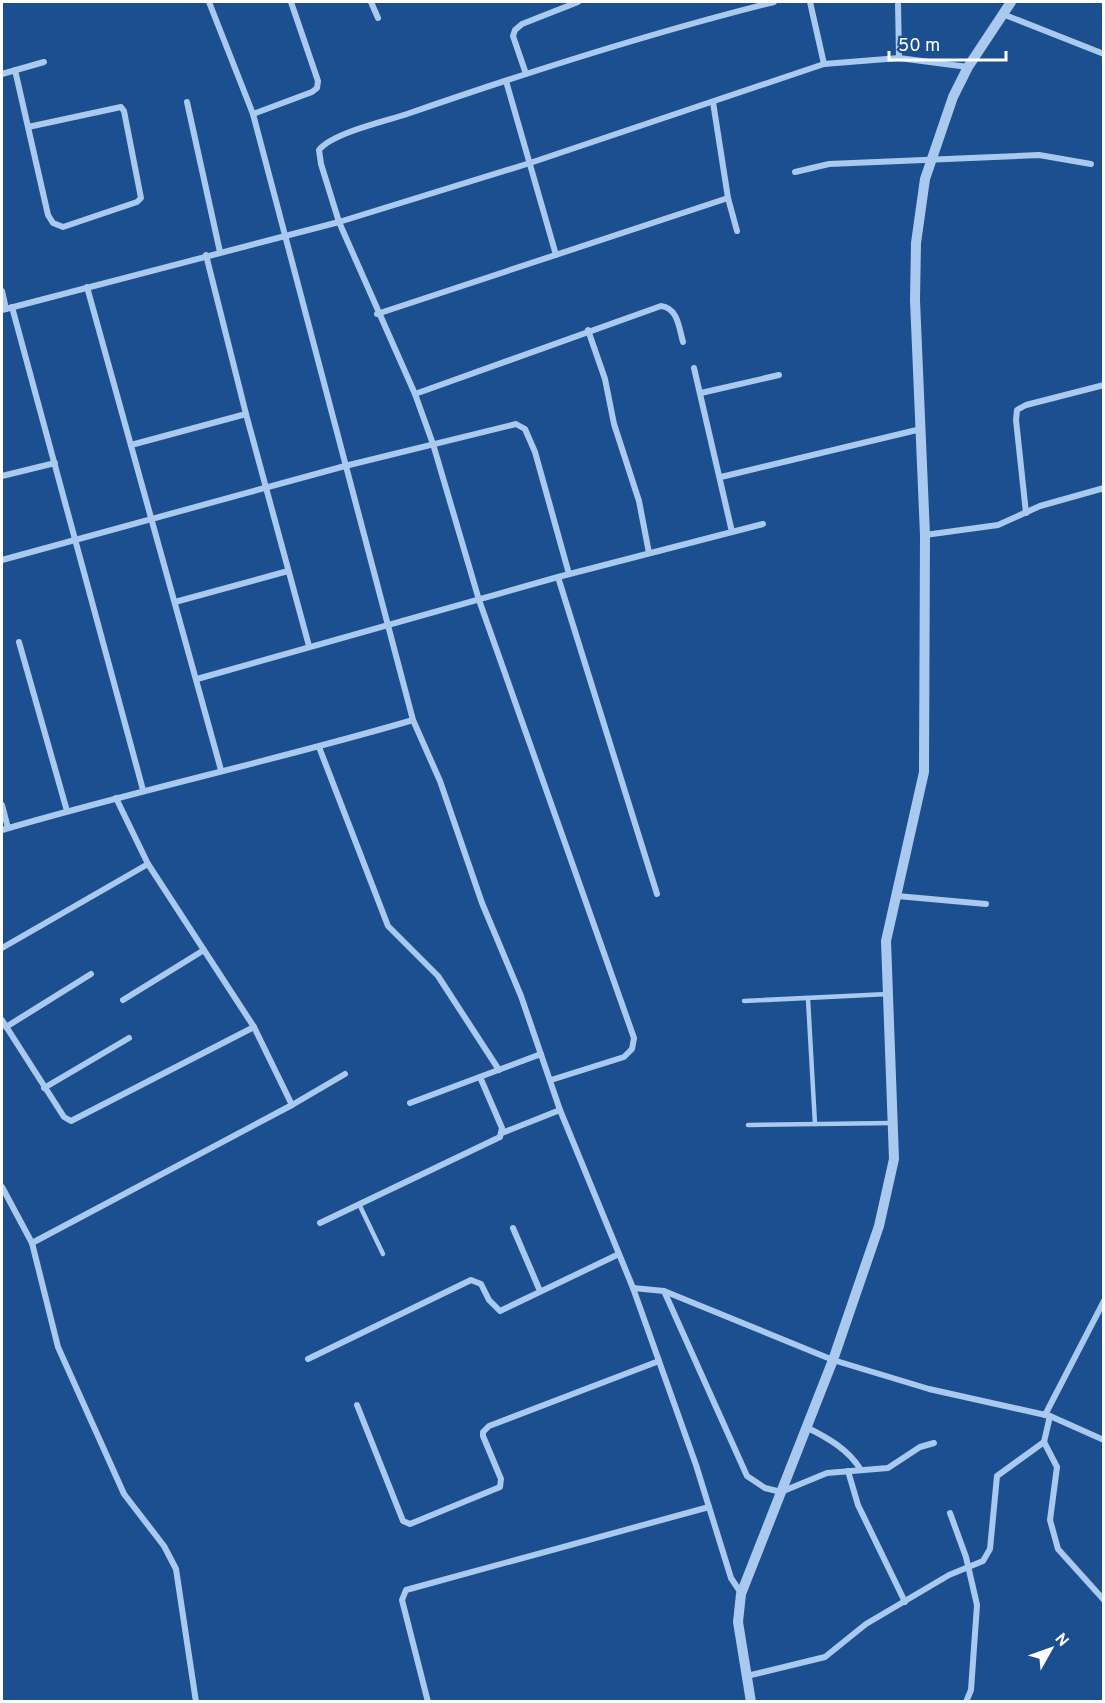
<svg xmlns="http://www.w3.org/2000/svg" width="1105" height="1703" font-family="Overpass,sans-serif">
  <rect width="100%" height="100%" fill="#1b4f8f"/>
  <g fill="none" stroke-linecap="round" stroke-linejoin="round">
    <!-- service -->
    <g stroke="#a9c9ee" stroke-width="4.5">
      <path d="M808,999L815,1124"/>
      <path d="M744,1001L888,994"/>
      <path d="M748,1125L893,1123"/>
      <path d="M359,1204L383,1254"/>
    </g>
    <!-- minor -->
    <g stroke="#a9c9ee" stroke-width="6">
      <path d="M209,2L253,114L413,720L440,781L482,903L521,996L560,1110L633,1288L696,1465L731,1578L741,1593"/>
      <path d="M371,2L378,18"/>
      <path d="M810,2L824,64"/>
      <path d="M898,2L899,58"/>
      <path d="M1005,15L1104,54"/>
      <path d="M15,70L48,215L53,223L63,227L137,202L141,198L124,111L121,107L28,127"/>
      <path d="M2,74L44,62"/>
      <path d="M526,74L513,36L515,30L522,24L578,2"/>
      <path d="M506,81L556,255"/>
      <path d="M187,102L220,252"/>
      <path d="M713,102L728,198L737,231"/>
      <path d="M253,114L312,92L317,88L318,81L291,2"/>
      <path d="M795,172L829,164L1039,155L1091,164"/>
      <path d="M206,255L246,414L309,646"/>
      <path d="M87,287L221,770"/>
      <path d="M2,291L6,309"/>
      <path d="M12,307L143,790"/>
      <path d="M2,310L339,222L530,163L824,64L899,58L968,67"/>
      <path d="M377,314L728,198"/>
      <path d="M588,330L605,379L614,424L639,501L649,553"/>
      <path d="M694,368L732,532"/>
      <path d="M701,393L779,375"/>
      <path d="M415,394L661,306C678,308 679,328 683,342"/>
      <path d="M131,445L246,414"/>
      <path d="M2,476L55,463"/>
      <path d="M721,477L921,429"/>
      <path d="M1026,513L1016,420L1017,410L1026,405L1104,385"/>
      <path d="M925,535L998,525L1040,506L1104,488"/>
      <path d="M2,560L345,466L516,424L525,429L535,452L569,574"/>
      <path d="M558,577L657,894"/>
      <path d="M175,602L288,571"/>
      <path d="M19,642L67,811"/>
      <path d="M197,679L558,577L763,524"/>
      <path d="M319,747L388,926L438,976L499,1070"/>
      <path d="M116,798L148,864L254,1027L292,1105"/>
      <path d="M2,805L8,828"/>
      <path d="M2,830C138,790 277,760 413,720"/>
      <path d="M897,896L986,904"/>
      <path d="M2,948L148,864"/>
      <path d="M123,1000L204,950"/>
      <path d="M2,1020L64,1117L71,1121L254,1027"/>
      <path d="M6,1027L91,974"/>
      <path d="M551,1080L624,1057L632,1049L634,1038L479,600L433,444L415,394L339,222L321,164L319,150C332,133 386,121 407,114C528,72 650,33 774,2"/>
      <path d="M44,1088L129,1038"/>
      <path d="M410,1103L541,1054"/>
      <path d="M502,1133L560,1110"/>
      <path d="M2,1187L32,1243L58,1347L124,1494L164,1546L176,1569L196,1702"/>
      <path d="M320,1223L500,1137L502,1128L480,1077"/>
      <path d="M513,1228L540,1291"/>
      <path d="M32,1243L292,1105L345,1074"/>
      <path d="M633,1288L664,1291L833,1360L929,1389L1050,1416L1104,1440"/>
      <path d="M664,1291L747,1476L765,1488L781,1492L827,1473L888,1468L920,1447L934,1443"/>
      <path d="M308,1359L471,1280L481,1284L489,1300L500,1311L619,1254"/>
      <path d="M357,1405L403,1521L410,1524L500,1487L501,1479L483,1436V1432L489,1426L659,1361"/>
      <path d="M1045,1415L1104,1301"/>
      <path d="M1050,1416L1044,1442L1057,1467L1050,1520L1058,1549L1104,1600"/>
      <path d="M806,1427C828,1438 848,1449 861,1470"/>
      <path d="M848,1471L858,1505L905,1602"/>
      <path d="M950,1513L966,1557L977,1605L971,1690L966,1702"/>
      <path d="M747,1676L825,1657L866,1624L949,1575L983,1561L990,1549L997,1476L1044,1442"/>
      <path d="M428,1702L402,1600L406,1590L709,1507"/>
    </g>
    <!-- tertiary -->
    <path stroke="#a9c9ee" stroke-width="10" d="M751,1702L738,1622L741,1594L833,1360L879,1226L894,1159L886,941L924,772L925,535L915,300L916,243L925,179L953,97L968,67L1011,2"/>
  </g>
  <!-- border -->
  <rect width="1105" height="1703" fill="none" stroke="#ffffff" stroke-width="6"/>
  <!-- north arrow -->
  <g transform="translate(1051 1649) rotate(50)" stroke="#1b4f8f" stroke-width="4.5" paint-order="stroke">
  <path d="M0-4.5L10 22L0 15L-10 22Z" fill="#ffffff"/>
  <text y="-9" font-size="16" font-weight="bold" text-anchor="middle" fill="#ffffff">N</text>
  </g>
  <!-- scale -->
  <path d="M889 51v9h117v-9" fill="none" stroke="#ffffff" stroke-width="3"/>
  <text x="898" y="51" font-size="18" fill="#ffffff" stroke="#1b4f8f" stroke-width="4.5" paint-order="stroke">50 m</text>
</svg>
